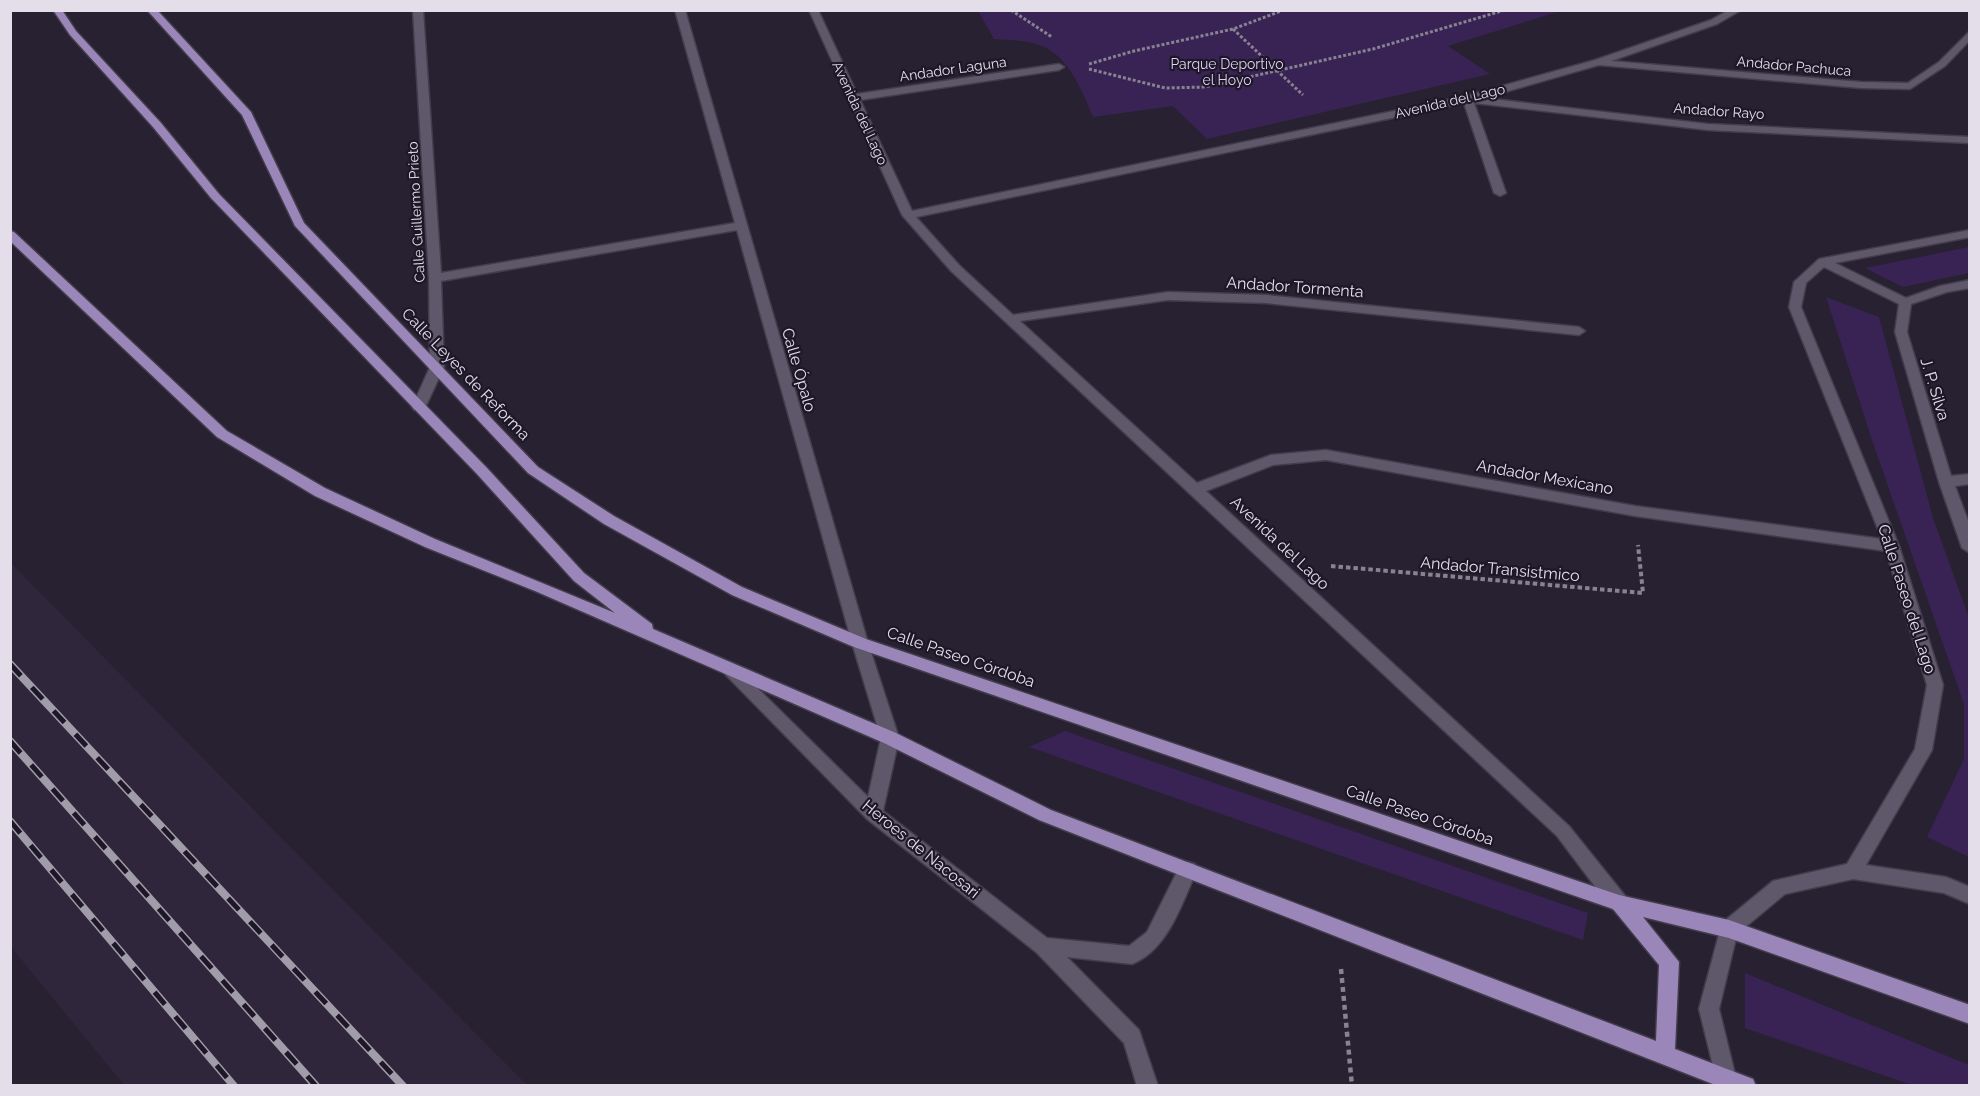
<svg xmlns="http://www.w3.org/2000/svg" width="1980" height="1096" font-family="Raleway,sans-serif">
  <rect width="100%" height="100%" fill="#272131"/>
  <!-- built -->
  <path fill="#2f263c" d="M11,563L251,807L527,1085H124L11,947Z"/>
  <!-- green -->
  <g fill="#392354">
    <path d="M978,11H1560L1448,46L1490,74L1207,139L1173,106L1093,117C1082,90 1067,52 1036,44C1023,40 1007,40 994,39Z"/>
    <path d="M1969,247V273L1903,287L1865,268Z"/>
    <path d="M1826,297L1879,317L1933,518L1969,618V857L1927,837L1964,759V704L1873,443Z"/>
    <path d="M1065,731L1588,913L1583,940L1029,747Z"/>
    <path d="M1745,973L1969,1065V1085H1912L1745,1028Z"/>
  </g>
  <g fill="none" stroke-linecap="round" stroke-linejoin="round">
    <!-- minor casing -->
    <g stroke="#433d4b" stroke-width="3">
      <g id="minor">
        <path d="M413,10H423L441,273L735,223L675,10H685L868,643L899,738L883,811L1047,938L1129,946L1147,932L1181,864L1188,862L1195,864L1197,870C1182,903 1168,950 1132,964L1067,957L1139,1030L1158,1086H1137L1124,1043L1036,952L867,819L720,669L722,665L728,663L734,665L868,797L881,738L852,643L737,230L441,281L444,367L424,410H414L412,407L430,367L429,278Z"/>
        <path d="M809,10H818L857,94L1059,64L1064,67L1059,70L860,100L912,211L1466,96L1595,60L1711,20L1729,10H1741L1717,24L1611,61L1861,82L1908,83L1939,62L1970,31V40L1945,66L1910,89L1861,88L1599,65L1484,98L1708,124L1970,137V143L1708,130L1474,103L1506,193L1500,196L1494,193L1464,103L916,217L959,265L1013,315L1168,292L1266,295L1579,327L1585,331L1579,335L1266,303L1168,300L1020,321L1197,483L1271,455L1326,450L1635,506L1882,539L1789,307L1794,282L1819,259L1970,230V237L1835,263L1906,298L1940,286L1970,280V288L1947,292L1911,304L1907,332L1951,476L1970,474V484L1955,486L1970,526V553L1962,548L1939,482L1895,332L1899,304L1824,267L1806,283L1801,307L1899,546L1943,685L1932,750L1866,865L1946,877L1970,887V904L1944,893L1853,879L1785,894L1737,934L1719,1009L1738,1086H1718L1699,1009L1722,923L1773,881L1847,864L1915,749L1927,685L1886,551L1635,516L1326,460L1273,465L1206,491L1569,826L1626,897L1628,903L1626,909L1619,911L1612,909L1557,836L951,271L902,215Z"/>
      </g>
    </g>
    <!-- major casing -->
    <g stroke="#433d4b" stroke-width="3">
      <path id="major" d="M53,10H62L76,31L161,123L219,194L487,468L584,573L652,624L653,629L896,733L1051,810L1656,1041L1659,965L1613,909L854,647L732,595L604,524L528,473L295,226L242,115L147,10H157L251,112L304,223L538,467L614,516L742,587L866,639L1619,895L1729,920L1970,1005V1024L1729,938L1643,917L1679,962L1675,1049L1753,1079L1756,1086H1718L1039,820L884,743L535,591L425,547L315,496L217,437L10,241V231L14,232L227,431L325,488L435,539L615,613L574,581L477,474L211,198L153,127L70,35Z"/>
    </g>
    <!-- path-far2 -->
    <g stroke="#888391" stroke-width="3" stroke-dasharray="3 2" stroke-linecap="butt">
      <path d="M1011,10L1052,37"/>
      <path d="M1233,29L1303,95"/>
      <path d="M1089,64L1134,51L1233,29L1284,10"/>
      <path d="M1089,69L1165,88L1205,87L1373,49L1505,10"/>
    </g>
    <!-- path-far1 -->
    <path stroke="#888391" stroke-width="4" stroke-dasharray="4.5 3" stroke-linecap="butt" d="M1331,566L1643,593L1638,545"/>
    <!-- path -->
    <path stroke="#888391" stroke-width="4.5" stroke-dasharray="5 4" stroke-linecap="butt" d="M1341,969L1352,1086"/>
    <!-- minor -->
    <use href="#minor" fill="#5f586b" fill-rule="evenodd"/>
    <!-- major -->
    <use href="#major" fill="#9b86ba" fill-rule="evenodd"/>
    <!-- rail casing -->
    <g stroke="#a19ca9" stroke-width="8">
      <g id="rail">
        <path d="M10,664L403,1086"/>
        <path d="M10,741L316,1086"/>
        <path d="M10,821L234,1086"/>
      </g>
    </g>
    <!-- rail -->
    <use href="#rail" stroke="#1e1727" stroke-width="5" stroke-dasharray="16" stroke-linecap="butt"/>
  </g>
  <g text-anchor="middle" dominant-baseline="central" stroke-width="4.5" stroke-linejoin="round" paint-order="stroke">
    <!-- far-park labels -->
    <g font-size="14" fill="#dfd0f7" stroke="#1e1727">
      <text x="1227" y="64">Parque Deportivo<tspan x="1227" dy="16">el Hoyo</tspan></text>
    </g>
    <!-- far-street labels -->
    <g font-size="14" fill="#e3deea" stroke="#1e1727">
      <text transform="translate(1794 66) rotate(5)">Andador Pachuca</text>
      <text transform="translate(953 69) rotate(-8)">Andador Laguna</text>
      <text transform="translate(1450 101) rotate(-13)">Avenida del Lago</text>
      <text transform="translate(1719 111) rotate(4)">Andador Rayo</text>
      <text transform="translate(860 113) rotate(65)">Avenida del Lago</text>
      <text transform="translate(416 212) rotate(-93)">Calle Guillermo Prieto</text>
    </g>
    <!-- street labels -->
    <g font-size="16" fill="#e3deea" stroke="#1e1727">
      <text transform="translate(1295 287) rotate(4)">Andador Tormenta</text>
      <text transform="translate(799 370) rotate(74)">Calle Ópalo</text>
      <text transform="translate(466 374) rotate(46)">Calle Leyes de Reforma</text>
      <text transform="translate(1935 389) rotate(73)">J. P. Silva</text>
      <text transform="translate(1545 477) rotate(10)">Andador Mexicano</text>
      <text transform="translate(1280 543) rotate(43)">Avenida del Lago</text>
      <text transform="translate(1500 569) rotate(5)">Andador Transistmico</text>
      <text transform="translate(1907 599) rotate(72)">Calle Paseo del Lago</text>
      <text transform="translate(961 657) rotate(19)">Calle Paseo Córdoba</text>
      <text transform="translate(1420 815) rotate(19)">Calle Paseo Córdoba</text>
      <text transform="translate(921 849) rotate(39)">Heroes de Nacosari</text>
    </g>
  </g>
  <!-- border -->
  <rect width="1980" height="1096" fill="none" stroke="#e3deea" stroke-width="24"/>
</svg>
